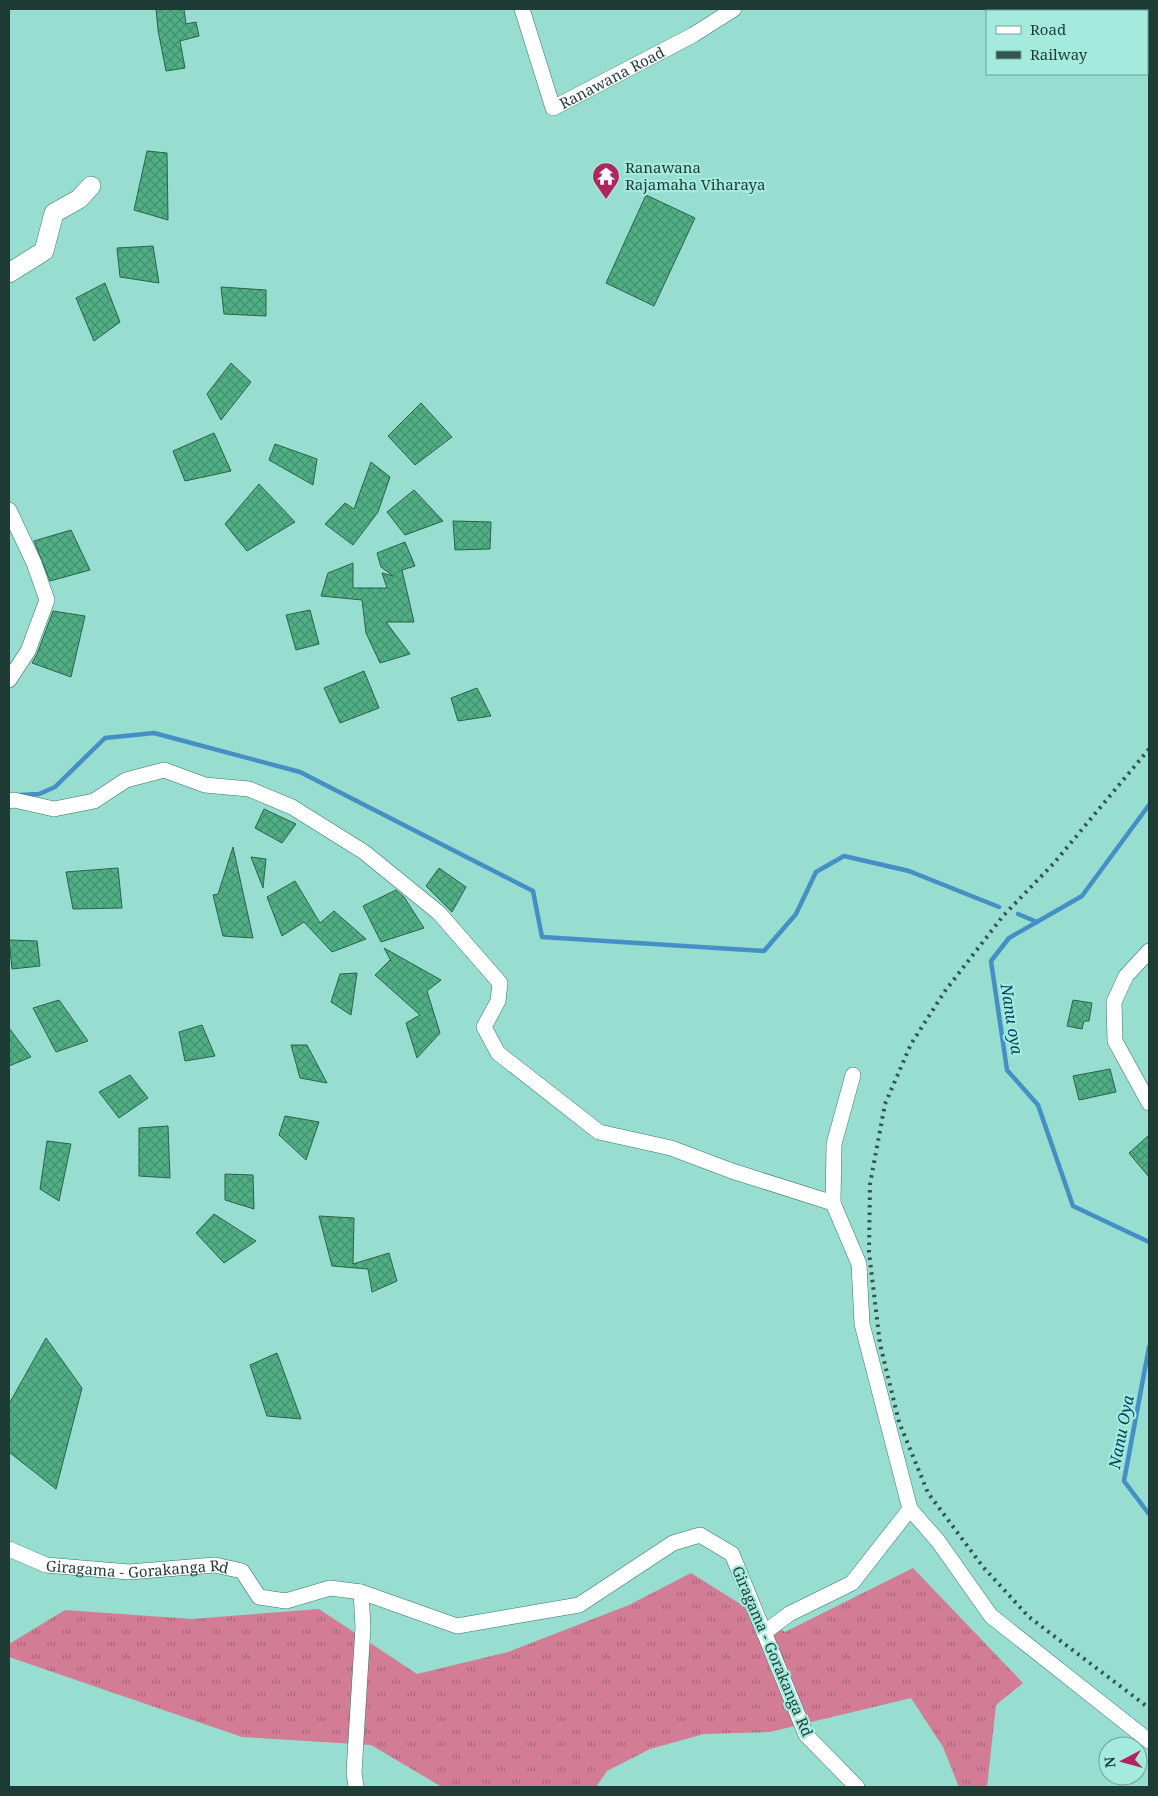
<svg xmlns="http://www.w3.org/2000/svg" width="1158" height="1796" font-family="'Noto Serif',serif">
  <defs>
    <pattern id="grass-tufts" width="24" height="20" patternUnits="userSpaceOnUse" patternTransform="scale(1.25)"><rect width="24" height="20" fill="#d27d95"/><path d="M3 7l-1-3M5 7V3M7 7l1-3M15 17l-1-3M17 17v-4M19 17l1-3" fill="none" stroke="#aa687a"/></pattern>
    <pattern id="building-cross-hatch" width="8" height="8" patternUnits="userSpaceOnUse" patternTransform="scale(1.25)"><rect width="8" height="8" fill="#50af85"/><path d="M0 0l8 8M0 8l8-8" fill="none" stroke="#42906e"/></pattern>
  </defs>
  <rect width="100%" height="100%" fill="#97ddd0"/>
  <!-- grass -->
  <path fill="url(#grass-tufts)" d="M913,1568L1023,1683L996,1705L987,1787H959L943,1747L911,1698L770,1732L704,1734L650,1749L607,1771L596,1787H442L371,1745L242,1737L9,1657V1644L65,1610L192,1619L319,1609L417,1674L508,1652L629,1605L691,1573L785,1632Z"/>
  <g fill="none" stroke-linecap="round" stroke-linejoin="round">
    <!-- stream -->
    <g stroke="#4490c5" stroke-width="4.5">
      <path d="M20,795L39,794L55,787L105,738L154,733L300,772L533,891L542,937L764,951L796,914L816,872L844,856L909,871L999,907"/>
      <path d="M1149,805L1082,896L1009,938L991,961L1007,1070L1038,1105L1073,1206L1149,1242"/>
      <path d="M1018,914L1037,922"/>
      <path d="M1149,1347L1124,1481L1149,1514"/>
    </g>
  </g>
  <!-- building -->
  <g fill="url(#building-cross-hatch)" stroke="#2c634a">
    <path d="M156,9H184L186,24L196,22L199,36L180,41L185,68L166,71L158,30Z"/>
    <path d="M147,151L167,153L168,220L134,210Z"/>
    <path d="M646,195L695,218L654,306L606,283Z"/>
    <path d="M153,246L159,283L120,277L117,248Z"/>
    <path d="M105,283L120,322L94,341L76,298Z"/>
    <path d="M221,287L266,290V316L224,314Z"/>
    <path d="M231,363L251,382L221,420L207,394Z"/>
    <path d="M421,403L452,437L415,465L388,436Z"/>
    <path d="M214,433L231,471L185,481L173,451Z"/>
    <path d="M275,444L317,459L313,485L269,460Z"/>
    <path d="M371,462L390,477L378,512L353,545L325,524L345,503L354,509Z"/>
    <path d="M259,484L295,522L247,551L225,524Z"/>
    <path d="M414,490L443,521L405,535L387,512Z"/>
    <path d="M453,521L491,522L490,549L455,550Z"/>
    <path d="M71,530L90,570L50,581L34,541Z"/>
    <path d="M405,542L415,566L402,570L414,622H386L410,654L380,663L366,633L362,600L321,596L328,573L353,563V588H387L382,573L393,576L381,567L377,553Z"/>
    <path d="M310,610L319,644L296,650L286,615Z"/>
    <path d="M53,611L85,616L71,677L32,663L37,654Z"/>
    <path d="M364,671L379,708L340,723L324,688Z"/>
    <path d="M477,688L491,716L458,721L451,698Z"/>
    <path d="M264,809L296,824L282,843L255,828Z"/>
    <path d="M233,847L253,938L223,936L213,895L218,894Z"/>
    <path d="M251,857L266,859L263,888Z"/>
    <path d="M118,868L122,908L73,909L66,872Z"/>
    <path d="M439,868L466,887L452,912L426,886Z"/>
    <path d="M295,881L320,923L334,911L366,939L332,952L304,922L282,936L267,897Z"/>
    <path d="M396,890L404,897L424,928L381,942L363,906Z"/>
    <path d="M9,940L37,941L40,966L12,969Z"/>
    <path d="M384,948L441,980L427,991L440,1033L417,1058L406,1023L420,1015L375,975L390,960L391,961Z"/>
    <path d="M357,973L351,1015L331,1002L340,974Z"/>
    <path d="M59,1000L88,1041L56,1052L33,1008Z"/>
    <path d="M1073,1000L1092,1003L1089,1021H1084L1082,1029L1067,1026Z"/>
    <path d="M202,1025L215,1056L185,1061L179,1032Z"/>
    <path d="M9,1028L31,1057L9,1066Z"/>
    <path d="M291,1045H307L327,1083L300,1078Z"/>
    <path d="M1110,1069L1116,1092L1079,1100L1073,1076Z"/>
    <path d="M130,1075L148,1098L119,1118L99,1092Z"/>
    <path d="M285,1116L319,1122L306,1160L279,1135Z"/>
    <path d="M168,1126L170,1178L139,1176V1128Z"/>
    <path d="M1149,1135V1177L1129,1153Z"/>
    <path d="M47,1141L71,1144L59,1201L40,1189Z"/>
    <path d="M225,1174L253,1175L254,1209L225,1200Z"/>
    <path d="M214,1214L256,1241L224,1263L196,1233Z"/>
    <path d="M319,1216L354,1218L353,1264L389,1253L397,1281L372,1292L368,1269L332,1266Z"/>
    <path d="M46,1338L82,1388L56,1489L9,1452V1404Z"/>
    <path d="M277,1353L301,1419L267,1416L250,1365Z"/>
  </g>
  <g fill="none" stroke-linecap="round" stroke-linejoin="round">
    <!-- minor casing -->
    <g stroke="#31766c" stroke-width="16">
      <g id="minor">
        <path id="s1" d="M522,9L553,108L693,35L734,9"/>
        <path d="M9,510L34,563L47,600L28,651L9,680"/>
        <path d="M9,801L14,800L54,809L94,801L126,780L164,770L205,785L249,789L292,807L364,852L439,913L500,983L498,1001L484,1027L498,1053L599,1132L671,1148L732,1171L833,1203L859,1264L862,1324L910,1509L938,1541L991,1616L1149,1741"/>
        <path d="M1149,951L1126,976L1114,1002L1115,1041L1149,1103"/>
        <path d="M833,1203L834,1144L853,1075"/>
        <path id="s2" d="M9,1549L46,1565L129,1572L215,1565L242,1571L259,1597L286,1601L330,1588L361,1592L457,1626L579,1605L673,1543L700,1535L732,1554L806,1735L857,1787"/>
        <path d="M764,1633L789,1614L852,1583L910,1509"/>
        <path d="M356,1787L354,1772L363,1627L361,1592"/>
      </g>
    </g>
    <!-- tertiary casing -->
    <g stroke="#31766c" stroke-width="20">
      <path id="tertiary" d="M9,273L44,251L54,213L79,199L91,186"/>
    </g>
    <!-- minor -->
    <use href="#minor" stroke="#fff" stroke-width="15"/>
    <!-- tertiary -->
    <use href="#tertiary" stroke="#fff" stroke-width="19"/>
    <!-- rail -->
    <path stroke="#32554f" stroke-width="4" stroke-dasharray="2.5 5" stroke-linecap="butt" d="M1149,749L1054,863L1003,916L945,991L911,1044L885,1104L870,1184L869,1252L880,1344L899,1422L928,1493L983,1567L1029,1617L1149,1708"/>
  </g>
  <!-- icons -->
  <defs>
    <g id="temple-pin" transform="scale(1.4375)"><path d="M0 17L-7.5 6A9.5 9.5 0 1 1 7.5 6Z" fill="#b1245d" stroke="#a4eadd"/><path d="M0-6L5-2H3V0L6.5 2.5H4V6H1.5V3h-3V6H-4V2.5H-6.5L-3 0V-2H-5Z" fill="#fff"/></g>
  </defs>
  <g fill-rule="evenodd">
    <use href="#temple-pin" x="606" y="176"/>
  </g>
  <g text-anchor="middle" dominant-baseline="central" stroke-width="4.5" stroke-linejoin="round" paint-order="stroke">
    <!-- street labels -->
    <g font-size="15" fill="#1e3b36" stroke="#a4eadd">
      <text stroke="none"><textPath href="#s1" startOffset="170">Ranawana Road</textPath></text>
      <text stroke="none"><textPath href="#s2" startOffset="132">Giragama - Gorakanga Rd</textPath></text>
      <text transform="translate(773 1651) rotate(67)">Giragama - Gorakanga Rd</text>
    </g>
    <!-- poi labels -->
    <g font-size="15" fill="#1e3b36" stroke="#a4eadd" text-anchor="start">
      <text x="625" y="167">Ranawana<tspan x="625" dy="17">Rajamaha Viharaya</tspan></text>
    </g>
    <!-- water labels -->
    <g font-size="16" font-style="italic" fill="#024165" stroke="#a4eadd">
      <text transform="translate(1012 1019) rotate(81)">Nanu oya</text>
      <text transform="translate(1121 1432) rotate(-79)">Nanu Oya</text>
    </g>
  </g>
  <!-- border -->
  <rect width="1158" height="1796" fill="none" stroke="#1e3b36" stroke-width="20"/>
  <!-- legend -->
  <rect x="986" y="10" width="162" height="65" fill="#a4eadd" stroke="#6ea49a"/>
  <rect x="996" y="26" width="25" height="8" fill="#ffffff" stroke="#6ea49a"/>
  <text x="1030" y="35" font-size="15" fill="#1e3b36">Road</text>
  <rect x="996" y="51" width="25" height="8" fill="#32554f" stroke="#6ea49a"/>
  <text x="1030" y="60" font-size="15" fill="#1e3b36">Railway</text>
  <!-- north arrow -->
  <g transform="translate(1123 1761) rotate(264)"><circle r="24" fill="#a4eadd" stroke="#6ea49a"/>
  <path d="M0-4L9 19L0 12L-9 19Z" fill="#b1245d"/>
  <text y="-8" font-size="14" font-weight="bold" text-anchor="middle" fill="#1e3b36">N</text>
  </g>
</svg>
